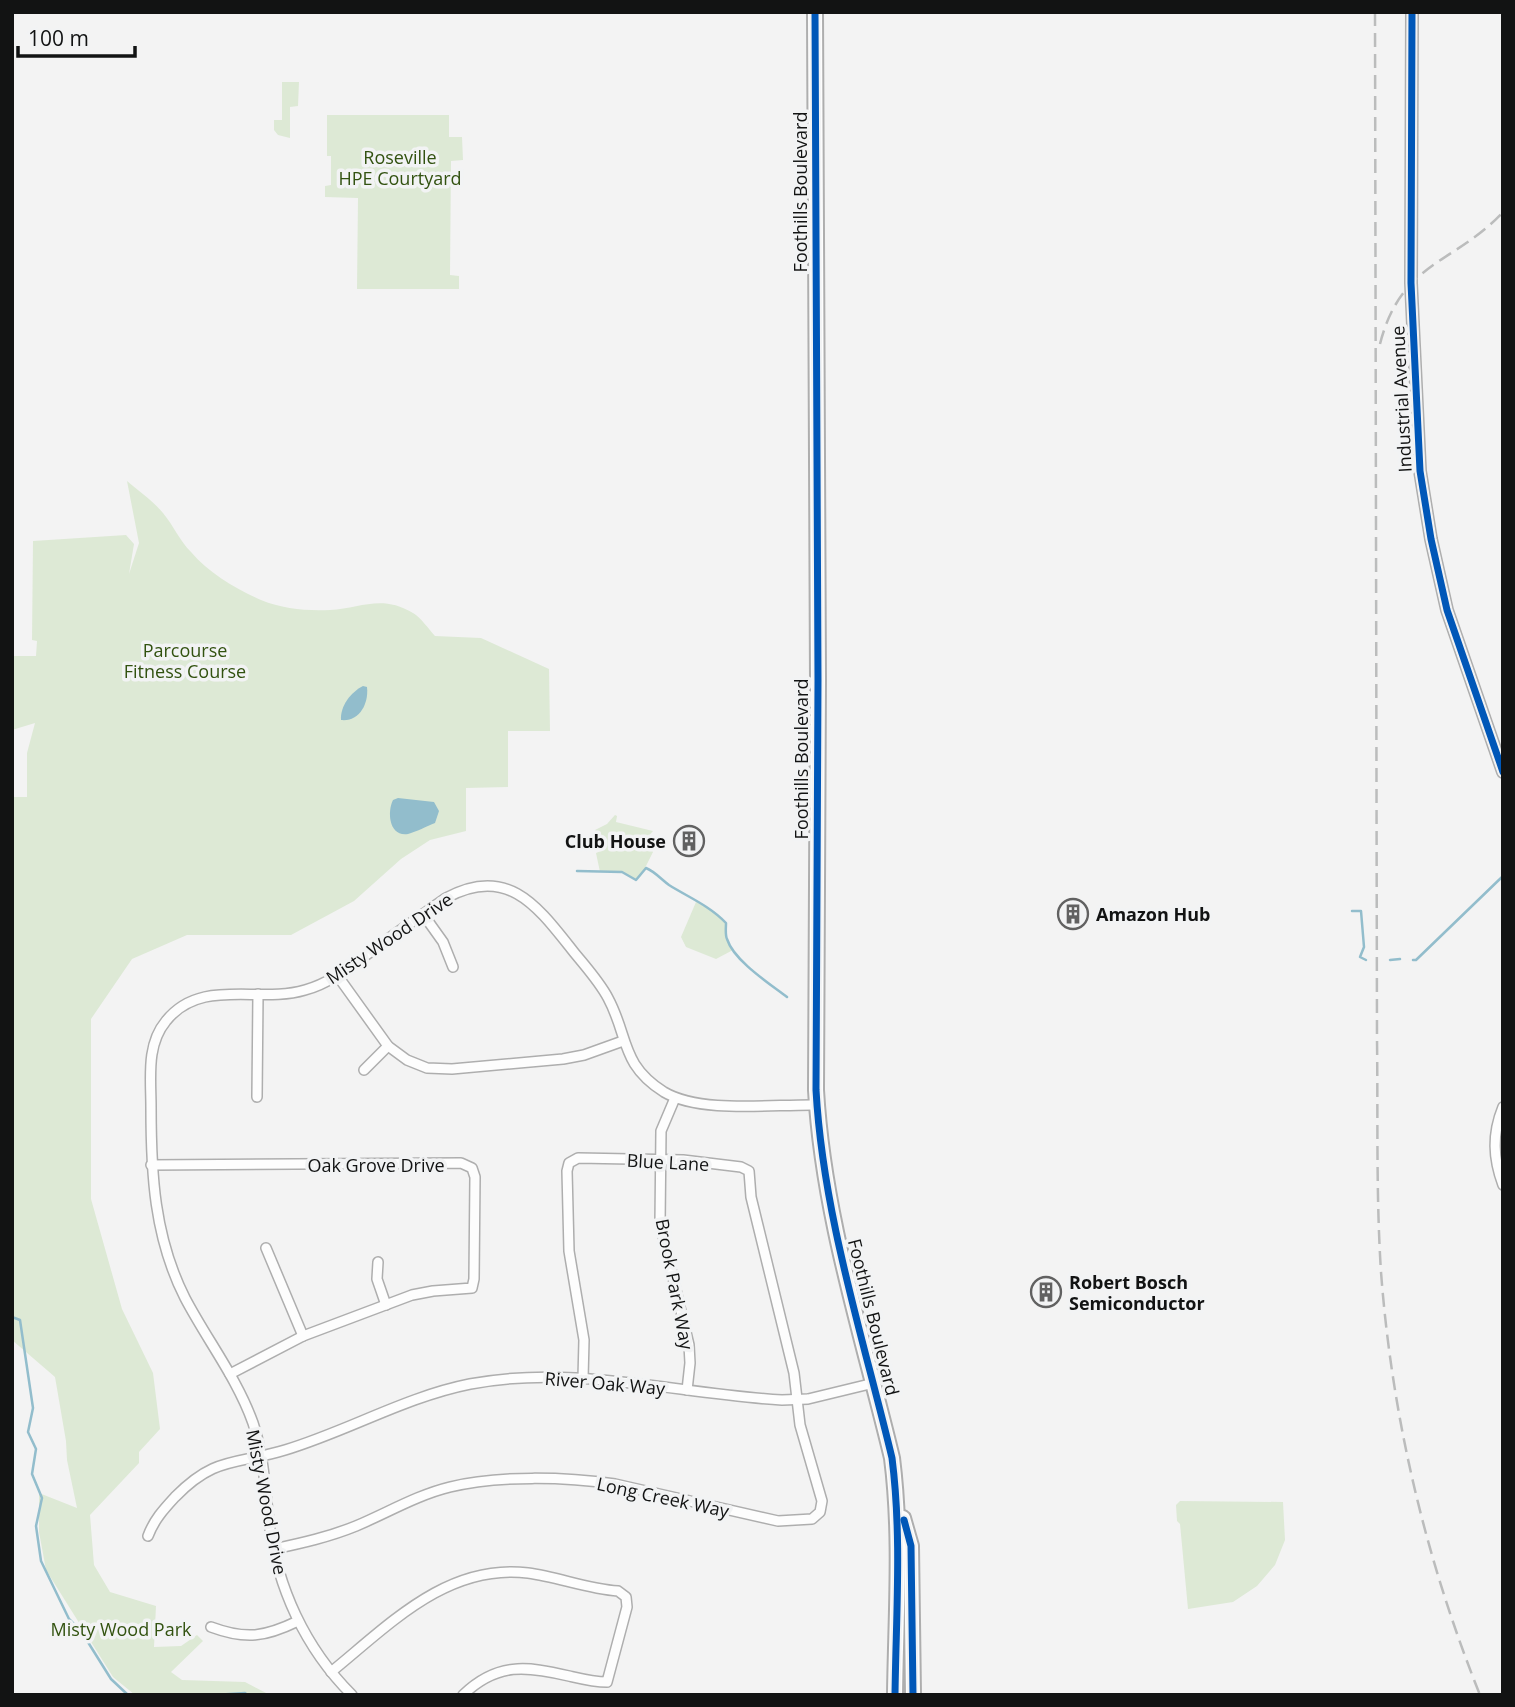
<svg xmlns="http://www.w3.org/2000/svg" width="1515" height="1707" font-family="'Open Sans',sans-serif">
  <rect width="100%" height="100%" fill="#f3f3f3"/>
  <!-- green -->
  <g fill="#dde9d5">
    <path d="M282,82H299L298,106L290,107V138L278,135L274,130V120H282Z"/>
    <path d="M327,115H449V137H462L463,160L451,161L450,275L459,276V289H357L358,198L325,197V186L331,185V156H327Z"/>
    <path d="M127,481C139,491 153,501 163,513C173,525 180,541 191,552C209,573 236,589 261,600C283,609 306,611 330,610C361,608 382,594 413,613C421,618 428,628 435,636L481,638L549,669L550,731H508V787L466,788V831L430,840L401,859L354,901L291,935H187L132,959L91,1019V1199L122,1309L153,1373L160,1429L139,1452V1463L90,1515L94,1565L110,1592L156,1606L154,1647L181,1646L197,1635L203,1641L171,1672L182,1680L245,1682L270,1695H135L113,1677L46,1570L39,1532V1493L77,1508L67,1460L66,1441L55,1377L12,1340V797H27V753L35,723L12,730V656H36L37,641L32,640L33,541L126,535L134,544L129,574L139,543Z"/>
    <path d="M615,815L617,816L616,822L653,831L646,839L653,852L641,876L636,880L622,872H600L596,853L603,850L605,846L595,830L607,824Z"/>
    <path d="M696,902L715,912L726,923V938L733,950L716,959L686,947L681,937Z"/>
    <path d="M1180,1501L1283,1502L1285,1540L1275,1565L1257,1586L1233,1602L1188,1609L1180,1524L1177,1521L1176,1505Z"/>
  </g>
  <!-- water -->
  <g fill="#92bdcc">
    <path d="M363,686L367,687C369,704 359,722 341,720C340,706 351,692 363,686Z"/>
    <path d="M398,798L434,802L439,811L435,823C427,826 416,832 408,834C389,837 387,812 393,800Z"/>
  </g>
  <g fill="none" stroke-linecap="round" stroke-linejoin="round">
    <!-- stream -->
    <g stroke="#92bdcc" stroke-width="2.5">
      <path d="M577,871L622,872L636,880L646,868C654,871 661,879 669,885C688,897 710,906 726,923C726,928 725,935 727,939C734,961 770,984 787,997"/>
      <path d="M1352,911H1361L1364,947L1360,957L1366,960"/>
      <path d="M1390,960L1400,959"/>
      <path d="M1413,960H1416L1503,876"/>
      <path d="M12,1317L20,1320L33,1408L28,1432L36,1449L32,1474L42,1498L36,1526L41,1561L69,1619L81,1631L111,1679L128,1695"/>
      <path d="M214,1695L245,1693L247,1695"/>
    </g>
    <!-- minor casing -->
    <g stroke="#aeaeae" stroke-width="12">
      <g id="minor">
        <path d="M423,914L443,942L453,967"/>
        <path d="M337,975L388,1046L407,1060L427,1068L452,1069L563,1059L584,1055L623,1041"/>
        <path d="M364,1070L388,1046"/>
        <path d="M257,1097L258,994"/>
        <path d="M675,1098L661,1131L660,1223L689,1345L690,1363L687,1390"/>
        <path d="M1503,1107C1492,1134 1493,1158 1503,1185"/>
        <path d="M151,1165L461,1163L472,1168L475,1177L474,1279L472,1288L433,1291L412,1295L303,1336L230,1374"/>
        <path d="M266,1248L303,1336"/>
        <path d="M378,1262L377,1279L386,1305"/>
        <path d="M148,1536C154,1520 163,1510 175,1497C215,1456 235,1465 285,1450C348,1431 405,1397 470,1384C574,1364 678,1394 782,1400L808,1399L874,1383"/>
        <path d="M274,1549C302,1543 329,1537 356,1526C387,1513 417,1495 450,1487C498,1475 566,1477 615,1484L778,1521L812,1519L820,1512L822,1501L800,1425L794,1373L751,1197L749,1171L741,1167L683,1160L578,1158L569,1163L567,1171L569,1251L584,1340L583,1378"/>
        <path d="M211,1627C246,1640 265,1637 298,1621"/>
        <path d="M331,1672C389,1625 447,1563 528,1573C558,1577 588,1589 618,1591L626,1597L627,1607L607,1682C594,1682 582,1679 569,1676C527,1666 497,1662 463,1695"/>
        <path d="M352,1695C305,1648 277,1587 269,1522C265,1488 264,1456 253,1423C237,1378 207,1340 185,1298C154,1237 151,1173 151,1107C151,1078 146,1045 166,1021C201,977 258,1004 305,990C331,983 352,965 373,950C397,932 422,915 446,898C508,864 538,907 573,951C585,966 599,981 608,998C629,1037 620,1064 664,1092C701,1114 773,1104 817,1105"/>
      </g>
    </g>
    <!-- tertiary casing -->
    <g stroke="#aeaeae" stroke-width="14">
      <path id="tertiary" d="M1412,12L1411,283L1420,471L1431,539L1447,610L1503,772"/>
    </g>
    <!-- primary casing -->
    <g stroke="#aeaeae" stroke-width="18">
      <g id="primary">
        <path d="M815,12L818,680L816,1090C823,1215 863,1337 892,1458C902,1537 896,1615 895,1695"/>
        <path d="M903,1518L911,1546L913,1695"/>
      </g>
    </g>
    <!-- minor -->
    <use href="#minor" stroke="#fdfdfd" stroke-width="9"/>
    <!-- tertiary -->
    <use href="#tertiary" stroke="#fdfdfd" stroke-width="10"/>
    <!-- primary -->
    <use href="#primary" stroke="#fdfdfd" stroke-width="14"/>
    <!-- rail -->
    <g stroke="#bbbcbc" stroke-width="2.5" stroke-dasharray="14 7" stroke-linecap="butt">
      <path d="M1375,12L1377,1039C1378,1117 1376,1195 1381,1272C1392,1418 1426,1560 1480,1695"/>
      <path d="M1380,344C1401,261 1455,264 1503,212"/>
    </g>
    <!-- cycleway casing -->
    <g stroke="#f2f3f4" stroke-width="11">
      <g id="cycleway">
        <path d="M815,12L818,680L816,1090C823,1215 863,1337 892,1458C902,1537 896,1615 895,1695"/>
        <path d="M1412,12L1411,283L1420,471L1431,539L1447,610L1503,772"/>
        <path d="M904,1520L911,1546L913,1695"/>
      </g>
    </g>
    <!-- cycleway -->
    <use href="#cycleway" stroke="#0057b8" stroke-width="7"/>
  </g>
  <!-- icons -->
  <defs>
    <g id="building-ring" transform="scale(1.575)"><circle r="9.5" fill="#f2f3f4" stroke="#616161" stroke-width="1.5"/><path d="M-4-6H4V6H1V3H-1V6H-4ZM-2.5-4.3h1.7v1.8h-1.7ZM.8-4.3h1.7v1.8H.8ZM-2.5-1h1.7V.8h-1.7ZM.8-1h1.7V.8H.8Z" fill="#616161"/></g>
  </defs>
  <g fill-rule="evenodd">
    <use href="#building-ring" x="689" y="841"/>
    <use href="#building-ring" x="1073" y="914"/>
    <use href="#building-ring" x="1046" y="1292"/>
  </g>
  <g text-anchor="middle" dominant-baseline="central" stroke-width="7" stroke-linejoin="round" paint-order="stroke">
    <!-- park labels -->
    <g font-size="18" fill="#325210" stroke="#f2f3f4">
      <text x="400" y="157">Roseville<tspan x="400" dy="21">HPE Courtyard</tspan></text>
      <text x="185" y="650">Parcourse<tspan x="185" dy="21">Fitness Course</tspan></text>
      <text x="121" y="1629">Misty Wood Park</text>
    </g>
    <!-- street labels -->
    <g font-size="18" fill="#121313" stroke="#f2f3f4">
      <text transform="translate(800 192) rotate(-90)">Foothills Boulevard</text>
      <text transform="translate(1401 399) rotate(-93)">Industrial Avenue</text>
      <text transform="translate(801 759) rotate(-90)">Foothills Boulevard</text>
      <text transform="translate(389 938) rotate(-34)">Misty Wood Drive</text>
      <text transform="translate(668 1162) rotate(3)">Blue Lane</text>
      <text x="376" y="1165">Oak Grove Drive</text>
      <text transform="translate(675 1284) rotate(79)">Brook Park Way</text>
      <text transform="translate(874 1317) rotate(76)">Foothills Boulevard</text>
      <text transform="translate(605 1383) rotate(5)">River Oak Way</text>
      <text transform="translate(663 1497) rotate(12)">Long Creek Way</text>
      <text transform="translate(267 1502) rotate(79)">Misty Wood Drive</text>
    </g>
    <!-- poi labels -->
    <g font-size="18" font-weight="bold" fill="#121313" stroke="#f2f3f4" text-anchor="start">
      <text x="666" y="841" text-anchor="end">Club House</text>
      <text x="1096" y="914">Amazon Hub</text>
      <text x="1069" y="1282">Robert Bosch<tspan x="1069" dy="21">Semiconductor</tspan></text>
    </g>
  </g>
  <!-- border -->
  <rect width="1515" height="1707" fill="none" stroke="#121313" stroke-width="28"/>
  <!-- scale -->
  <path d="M18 46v10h117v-10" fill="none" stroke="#121313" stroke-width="3.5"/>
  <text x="28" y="46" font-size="21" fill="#121313" stroke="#f2f3f4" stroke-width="5" paint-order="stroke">100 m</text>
</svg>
